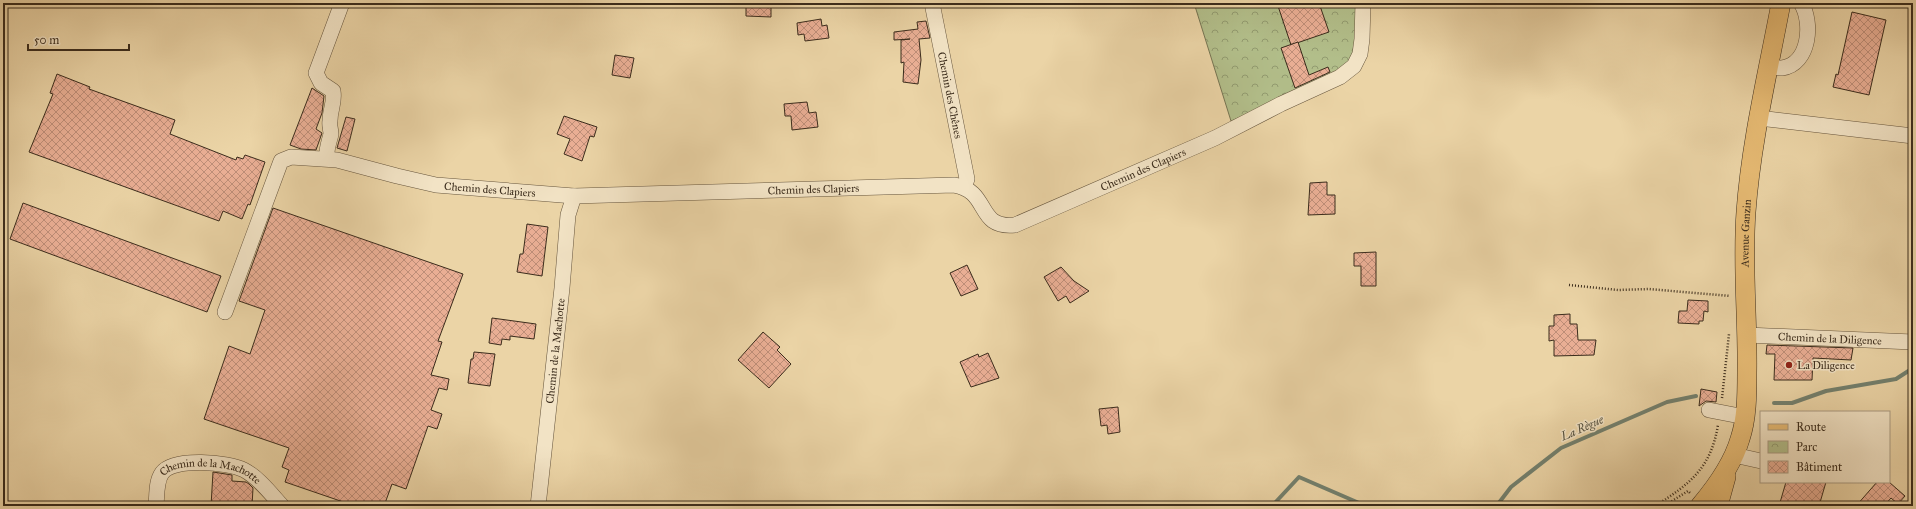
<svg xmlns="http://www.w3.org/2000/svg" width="1916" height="509" font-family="'IM FELL Great Primer',serif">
  <defs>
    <pattern id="park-crowns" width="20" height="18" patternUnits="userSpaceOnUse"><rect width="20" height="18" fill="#b2be8a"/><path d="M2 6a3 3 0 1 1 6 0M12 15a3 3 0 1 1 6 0" fill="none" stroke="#929b70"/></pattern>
    <pattern id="building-cross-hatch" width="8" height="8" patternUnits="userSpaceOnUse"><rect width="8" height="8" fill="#e9ae94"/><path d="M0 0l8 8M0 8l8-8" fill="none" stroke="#be8e78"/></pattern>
  </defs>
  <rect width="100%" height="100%" fill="#ebd4a6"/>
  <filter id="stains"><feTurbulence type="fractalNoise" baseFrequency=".005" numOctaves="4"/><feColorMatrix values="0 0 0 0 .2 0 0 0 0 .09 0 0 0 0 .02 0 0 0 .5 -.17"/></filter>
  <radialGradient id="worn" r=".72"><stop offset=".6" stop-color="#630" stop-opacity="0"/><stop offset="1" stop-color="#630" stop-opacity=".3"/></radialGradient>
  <!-- park -->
  <path fill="url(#park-crowns)" stroke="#767553" d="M1194,3H1360C1359,21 1360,51 1348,65C1333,84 1257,110 1231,121Z"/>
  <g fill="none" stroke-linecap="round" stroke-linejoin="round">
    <!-- stream -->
    <g stroke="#73806e" stroke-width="4">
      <path d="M1774,403H1792L1826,391L1896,379L1913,368"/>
      <path d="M1272,506L1299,477L1366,506"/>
      <path d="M1493,506L1498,504L1511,487L1561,448L1667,402L1696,396"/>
    </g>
  </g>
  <!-- building -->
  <g fill="url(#building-cross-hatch)" stroke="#3b2c1c">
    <path d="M746,3H771V17L746,16Z"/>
    <path d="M1277,3H1319L1329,32L1291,45Z"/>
    <path d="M1852,12L1886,20L1869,95L1833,87L1836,74L1838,75Z"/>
    <path d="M821,19L822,26L827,25L829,38L805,41L804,34L798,35L797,23Z"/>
    <path d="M926,21L930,38L919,39L921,60L918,84L903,82L904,62L901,63V40L910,39L894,40V32L918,29L917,22Z"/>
    <path d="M1298,42L1309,75L1328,67L1330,72L1295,88L1281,48Z"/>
    <path d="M615,55L634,58L630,78L612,75Z"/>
    <path d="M57,74L90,87L89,89L175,120L170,134L236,160L237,157L243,159L245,155L265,162L250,205L248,204L242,219L223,211L219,221L29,152L53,94L50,93Z"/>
    <path d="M312,88L324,96L322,113L316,129L322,133L316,150L301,149L290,145Z"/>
    <path d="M807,102L809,113L816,112L818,127L792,130L791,116H785L784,104Z"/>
    <path d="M564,116L597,127L594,137L590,136L582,161L564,154L570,139L557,134Z"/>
    <path d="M346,117L355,119L347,151L337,148Z"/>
    <path d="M1327,182V195H1335V214L1308,215L1310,183Z"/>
    <path d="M23,203L221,276L207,312L10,239Z"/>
    <path d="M273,208L463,274L438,341L442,342L431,375L449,379L447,390L439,388L431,410L442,414L437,429L428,426L406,489L392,484L384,506H355L285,482L289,470L282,467L289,448L204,419L229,346L250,354L265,310L239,301Z"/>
    <path d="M527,224L548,227L542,276L517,272L520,254H523Z"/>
    <path d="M1376,252V286H1361V266H1354V253Z"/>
    <path d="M967,265L978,289L961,296L950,273Z"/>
    <path d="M1061,267L1074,281L1089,291L1070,303L1066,296L1058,301L1044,277Z"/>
    <path d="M1688,300L1708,301V312L1704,311L1703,321H1699V324L1678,323L1679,311H1687Z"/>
    <path d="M1570,314V324H1577L1578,340H1596L1594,355L1554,356V340L1549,341V326H1554V315Z"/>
    <path d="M492,318L536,324L534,339L510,336V340L502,339L501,345L489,343Z"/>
    <path d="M763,332L780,347L777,350L791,364L769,388L738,360Z"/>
    <path d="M1767,345L1853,348L1851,360L1813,358L1812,380H1774L1775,354H1766Z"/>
    <path d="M474,352L495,354L490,386L468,383L471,359H473Z"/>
    <path d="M988,353L999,378L971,387L960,362L978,354L979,357Z"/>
    <path d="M1701,389L1717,392L1716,402L1706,401L1699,406Z"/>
    <path d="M1118,407L1120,432L1108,434L1107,425L1101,426L1099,409Z"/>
    <path d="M213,472L232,475V481L246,482L249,484L253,488L252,506H211Z"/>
    <path d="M1786,482H1826L1819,506H1779Z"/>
    <path d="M1877,482H1889L1905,496L1898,504L1891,498L1884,506H1856Z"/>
  </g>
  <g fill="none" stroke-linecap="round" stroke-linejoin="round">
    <!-- minor casing -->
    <g stroke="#67563e" stroke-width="16">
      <g id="minor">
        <path id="s1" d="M932,3L967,179L964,187"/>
        <path d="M1769,66C1773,67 1778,68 1782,68C1810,64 1813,22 1801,3"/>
        <path d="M1759,118L1913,136"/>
        <path d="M327,158C326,149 329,143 331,134C331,130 329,125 330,121C330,109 335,103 333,91L321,83L316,73L342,3"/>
        <path id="s2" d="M225,312L281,161L291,157L337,160L397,176L436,185L574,196L954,185C991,191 975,229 1015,225L1215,138L1281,104L1340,77L1354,66L1360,54L1362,39L1363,3"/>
        <path id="s3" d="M1747,335L1913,342"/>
        <path d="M1709,410L1745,417"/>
        <path d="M1734,455L1761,461"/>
        <path id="s4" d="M156,506C157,496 156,481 162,473C173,457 229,462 244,470C259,478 271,494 282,506"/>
        <path id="s5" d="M538,506L562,288L568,215L574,196"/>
      </g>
    </g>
    <!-- major casing -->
    <g stroke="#3b2c1c" stroke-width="20">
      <g id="major">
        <path id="s6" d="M1700,506C1716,487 1733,463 1740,439C1747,418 1747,395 1747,373C1748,319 1742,266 1746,212C1751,142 1768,72 1781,3"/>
        <path d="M1718,506L1726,477"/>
      </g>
    </g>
    <!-- path -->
    <g stroke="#3b2c1c" stroke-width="2.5" stroke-dasharray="1 2" stroke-linecap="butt">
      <path d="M1569,285L1618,290L1649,289L1730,296"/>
      <path d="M1722,398L1729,334"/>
      <path d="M1655,506C1690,484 1711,468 1718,425"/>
      <path d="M1664,506L1688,491L1691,494"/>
    </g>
    <!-- minor -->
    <use href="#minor" stroke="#f2e3c5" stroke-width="15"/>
    <!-- major -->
    <use href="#major" stroke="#e6ba73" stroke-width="19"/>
  </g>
  <!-- markers -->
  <circle fill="#8f2418" stroke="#f2e3c5" stroke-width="1.5" cx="1789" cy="365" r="4"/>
  <g text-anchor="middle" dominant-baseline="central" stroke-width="3" stroke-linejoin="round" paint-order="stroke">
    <!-- street labels -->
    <g font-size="11" fill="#3b2c1c" stroke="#f2e3c5">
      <text stroke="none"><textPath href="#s1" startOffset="94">Chemin des Chênes</textPath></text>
      <text stroke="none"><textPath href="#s2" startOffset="1056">Chemin des Clapiers</textPath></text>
      <text stroke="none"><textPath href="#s2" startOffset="374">Chemin des Clapiers</textPath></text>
      <text stroke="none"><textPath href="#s2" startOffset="698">Chemin des Clapiers</textPath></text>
      <text stroke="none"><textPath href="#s6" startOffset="285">Avenue Ganzin</textPath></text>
      <text stroke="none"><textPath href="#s3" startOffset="83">Chemin de la Diligence</textPath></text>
      <text stroke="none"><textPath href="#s5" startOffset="156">Chemin de la Machotte</textPath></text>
      <text stroke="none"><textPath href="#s4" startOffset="86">Chemin de la Machotte</textPath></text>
    </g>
    <!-- poi labels -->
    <g font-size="11" fill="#3b2c1c" stroke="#f2e3c5" text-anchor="start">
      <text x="1797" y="365">La Diligence</text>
    </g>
    <!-- water labels -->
    <g font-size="12" font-style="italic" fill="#524f3e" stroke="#f2e3c5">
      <text transform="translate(1582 428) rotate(-24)">La Règue</text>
    </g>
  </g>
  <!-- margin -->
  <rect width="1916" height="509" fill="none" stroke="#ebd4a6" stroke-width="16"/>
  <rect x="4" y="4" width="1908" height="501" fill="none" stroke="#3b2c1c" stroke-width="2"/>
  <rect x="8" y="8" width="1900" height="493" fill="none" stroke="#3b2c1c"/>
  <!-- legend -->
  <rect x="1760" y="411" width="130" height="72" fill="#f2e3c5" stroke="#a99a81"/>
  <rect x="1768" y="424" width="20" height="6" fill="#e6ba73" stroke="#a99a81"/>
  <text x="1796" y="431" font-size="12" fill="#3b2c1c">Route</text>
  <rect x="1768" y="441" width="20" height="12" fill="url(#park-crowns)" stroke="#a99a81"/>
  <text x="1796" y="451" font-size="12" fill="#3b2c1c">Parc</text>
  <rect x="1768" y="461" width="20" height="12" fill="url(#building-cross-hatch)" stroke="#a99a81"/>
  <text x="1796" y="471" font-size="12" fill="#3b2c1c">Bâtiment</text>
  <!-- scale -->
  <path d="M28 44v6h101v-6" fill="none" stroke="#3b2c1c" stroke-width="2"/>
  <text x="34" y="44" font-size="12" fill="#3b2c1c" stroke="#f2e3c5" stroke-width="3" paint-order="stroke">50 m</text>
  <rect width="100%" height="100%" filter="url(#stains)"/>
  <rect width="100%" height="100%" fill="url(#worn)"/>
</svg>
